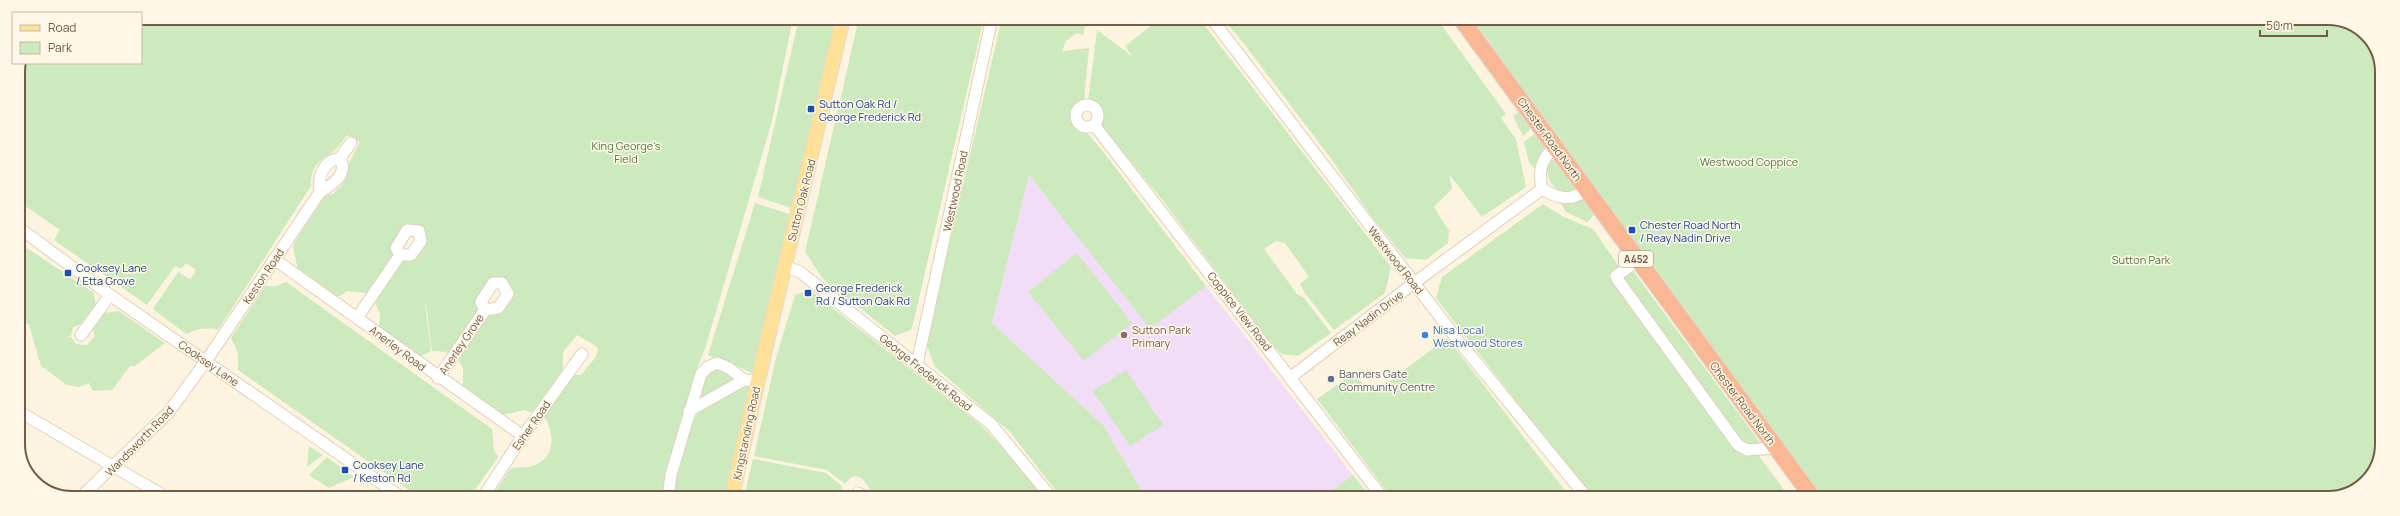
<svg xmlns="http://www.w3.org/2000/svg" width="2400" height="516" font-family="Manrope,sans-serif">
  <rect width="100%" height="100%" fill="#fdf4df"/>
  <!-- education -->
  <path fill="#f1ddf8" d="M1029,175L1150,328L1206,286L1353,475L1322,498L1145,497L1104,426L992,323Z"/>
  <!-- green -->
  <g fill="#cceabe">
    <path d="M141,18H793L772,121L705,349L698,366L678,432L662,497H492L510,469C517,466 525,468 532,466C556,459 555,433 544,416L572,375H581L595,358L598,350L596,346L577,335L563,352V369L534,413L524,410L502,415L463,386V368L456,357L485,316L506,300L498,280L449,352L432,351L426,304H425L431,351L421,356L379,326L380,314L374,300L401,261L412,257L418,228L392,247L393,256L366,293L347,291L340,296H336L298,270L293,247L294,243L325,196L334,193L342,185L346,178L350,161L360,142L347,135C344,139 341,144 338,147C323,162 311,159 311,186L218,330C206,327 197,329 186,334L153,309L178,272L190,279L195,273V269L186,263L181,269L175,266L147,305L54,240L60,230L18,201V71L22,63H141Z"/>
    <path d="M799,18H839L794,209L758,197Z"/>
    <path d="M859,18H984L914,320L911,330L895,336L823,279L805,252Z"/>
    <path d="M1002,18H1087L1083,35L1077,33L1066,41L1062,51L1089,48L1084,102L1073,108L1070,116L1075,126L1084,129L1105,154L1206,286L1150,329L1029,175L992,323L1104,426L1145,497H1061L1009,431L935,367L926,343Z"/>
    <path d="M1161,18H1199L1391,267L1385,293L1334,330L1304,292L1300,284L1309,277L1285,243L1276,241L1264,249L1297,294L1304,298L1331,333L1298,356L1281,354L1269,341L1163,201L1107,132L1099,120V108L1088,101L1097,30L1132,56L1125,46Z"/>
    <path d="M1222,19H1437L1506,114L1501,118L1516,139L1526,187L1482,217L1449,174L1452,189L1434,207L1449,231L1448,243L1426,260L1405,258L1372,217L1332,160L1238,36Z"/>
    <path d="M1472,19H2339L2369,36L2382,68L2381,455L2364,485L2329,498H1821Z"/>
    <path d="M1521,110L1533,127L1523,136L1513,116Z"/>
    <path d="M1537,132L1545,145L1536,170L1529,162L1524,142Z"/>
    <path d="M1555,156L1579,188C1561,198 1547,186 1547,167Z"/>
    <path d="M1582,199L1588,201L1596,213L1587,222L1566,212L1560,202Z"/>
    <path d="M755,203L792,215L753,374L726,360L713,358L708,355Z"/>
    <path d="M1543,204L1564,217L1593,229L1620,268L1608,275L1731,445L1750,456H1759L1790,498H1591C1540,430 1487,365 1436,298L1442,277Z"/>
    <path d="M18,242L94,293L96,306L84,323L73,327L71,336L62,338L71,337L76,344L87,345L94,337L93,326L103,313L119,311L165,343L135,366H130L112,390L93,391L89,383L79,387L67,385L41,366L29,325L18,319Z"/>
    <path d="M1077,253L1132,323L1084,361L1028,292Z"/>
    <path d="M1631,269L1633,271L1761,444L1743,445L1622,280V274Z"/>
    <path d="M286,282L492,429L494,450L498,457L470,497H419L238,370V353L231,338L265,286H277Z"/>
    <path d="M810,290L981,425L1010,456L1042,497H876C868,491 861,463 845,484L827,470L754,456L776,358L795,295Z"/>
    <path d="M1447,338C1489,391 1529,445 1571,498H1392L1317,399L1354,373L1370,392L1387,383Z"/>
    <path d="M721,366L737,379L699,400L698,391L707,371Z"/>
    <path d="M1126,370L1163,425L1130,446L1093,391Z"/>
    <path d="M744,386H750L728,497H672L690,426L699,411Z"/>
    <path d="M309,446L323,455L307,467Z"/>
    <path d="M327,457L354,477L329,488L309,475Z"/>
    <path d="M753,459L826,473L842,486V497H744Z"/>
    <path d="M1353,475L1371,498H1322Z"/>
  </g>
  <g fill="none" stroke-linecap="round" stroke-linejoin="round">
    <!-- minor casing -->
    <g stroke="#e0d0bb" stroke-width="13">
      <g id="minor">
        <path d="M1211,18L1457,339L1587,498"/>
        <circle cx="1087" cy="116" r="11"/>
        <path d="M1095,126L1383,498"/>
        <path d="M1556,146C1541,159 1538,170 1542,189C1559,199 1572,202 1587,189"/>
        <path d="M320,192C332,185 349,174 340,158"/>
        <path d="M18,227L110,295L401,497"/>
        <path d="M274,259L523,436"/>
        <path d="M1637,261L1616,276L1618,280L1738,445L1747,450L1776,448"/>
        <path d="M784,266L800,272L991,424L1051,497"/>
        <path d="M357,318L400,255L396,248L407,230L419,231L421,241L411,255H400"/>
        <path d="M81,335L110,295"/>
        <path d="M917,364L992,18"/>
        <path d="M1291,377L1414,283L1542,189"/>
        <path d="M438,378L485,310L481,302L493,283H502L508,294L498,308L485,310"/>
        <path d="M18,411L166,497"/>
        <path d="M689,411L744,380"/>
        <path d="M858,493L864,497"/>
        <path d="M81,497L168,413L206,361L320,192C318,177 322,161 340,158L351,143"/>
        <path d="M483,497L523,436L582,354"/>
        <path d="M668,497L671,475L701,374L708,367L717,363L729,368L744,380L758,381"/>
      </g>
    </g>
    <!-- major casing -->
    <g stroke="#e0dbd7" stroke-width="16">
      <path id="major" d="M732,497C766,337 807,178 843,18"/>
    </g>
    <!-- highway casing -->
    <g stroke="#e0dbd7" stroke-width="18">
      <path id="highway" d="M1461,19L1813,498"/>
    </g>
    <!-- minor -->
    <use href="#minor" stroke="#fff" stroke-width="11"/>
    <!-- major -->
    <use href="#major" stroke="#fde196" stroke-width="14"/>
    <!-- highway -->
    <use href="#highway" stroke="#f9b894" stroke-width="16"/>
  </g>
  <!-- markers -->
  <g fill="#1a4fb4" stroke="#fff8e6" stroke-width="1.5">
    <rect x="807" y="105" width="8" height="8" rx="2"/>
    <rect x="1628" y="226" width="8" height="8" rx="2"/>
    <rect x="64" y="269" width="8" height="8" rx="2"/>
    <rect x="804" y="289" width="8" height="8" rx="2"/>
    <rect x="341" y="466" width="8" height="8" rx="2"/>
  </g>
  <circle fill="#8d6e63" stroke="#fff8e6" stroke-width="1.5" cx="1124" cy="335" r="4"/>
  <circle fill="#3f7fe0" stroke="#fff8e6" stroke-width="1.5" cx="1425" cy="335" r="4"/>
  <circle fill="#5c6f8a" stroke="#fff8e6" stroke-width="1.5" cx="1331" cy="379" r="4"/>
  <g text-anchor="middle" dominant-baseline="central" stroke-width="3" stroke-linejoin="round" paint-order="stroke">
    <!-- shield labels -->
    <rect fill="#fff8e6" stroke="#9d8a77" stroke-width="1" x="1619" y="251" width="34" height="16" rx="3"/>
    <g font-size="10" font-weight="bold" fill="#735b47">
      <text x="1636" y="259">A452</text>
    </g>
    <!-- transit labels -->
    <g font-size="11" fill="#164399" stroke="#fff8e6" text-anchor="start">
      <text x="819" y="103">Sutton Oak Rd /<tspan x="819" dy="13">George Frederick Rd</tspan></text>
      <text x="1640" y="224">Chester Road North<tspan x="1640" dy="13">/ Reay Nadin Drive</tspan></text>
      <text x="76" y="267">Cooksey Lane<tspan x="76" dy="13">/ Etta Grove</tspan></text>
      <text x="816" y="287">George Frederick<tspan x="816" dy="13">Rd / Sutton Oak Rd</tspan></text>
      <text x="353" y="464">Cooksey Lane<tspan x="353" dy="13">/ Keston Rd</tspan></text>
    </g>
    <!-- street labels -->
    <g font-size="11" fill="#735b47" stroke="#fff8e6">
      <text transform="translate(1550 139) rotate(54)">Chester Road North</text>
      <text transform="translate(955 191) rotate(-78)">Westwood Road</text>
      <text transform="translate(801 200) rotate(-76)">Sutton Oak Road</text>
      <text transform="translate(1396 260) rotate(52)">Westwood Road</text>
      <text transform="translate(263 276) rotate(-56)">Keston Road</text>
      <text transform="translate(1240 311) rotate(52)">Coppice View Road</text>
      <text transform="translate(1368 318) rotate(-37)">Reay Nadin Drive</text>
      <text transform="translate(461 344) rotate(-56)">Anerley Grove</text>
      <text transform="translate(398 348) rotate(37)">Anerley Road</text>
      <text transform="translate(209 363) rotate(35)">Cooksey Lane</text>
      <text transform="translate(926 372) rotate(39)">George Frederick Road</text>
      <text transform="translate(1743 403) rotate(53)">Chester Road North</text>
      <text transform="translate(531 425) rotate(-55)">Esher Road</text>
      <text transform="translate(746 433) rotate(-78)">Kingstanding Road</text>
      <text transform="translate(139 441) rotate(-46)">Wandsworth Road</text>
    </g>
    <!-- park labels -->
    <g font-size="11" fill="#4b793f" stroke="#fff8e6">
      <text x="626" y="145">King George's<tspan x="626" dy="13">Field</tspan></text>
      <text x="1749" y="161">Westwood Coppice</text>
      <text x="2141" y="259">Sutton Park</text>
    </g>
    <!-- education labels -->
    <g font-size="11" fill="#785e54" stroke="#fff8e6" text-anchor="start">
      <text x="1132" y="329">Sutton Park<tspan x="1132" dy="13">Primary</tspan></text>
    </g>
    <!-- shop labels -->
    <g font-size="11" fill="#366cbe" stroke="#fff8e6" text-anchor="start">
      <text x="1433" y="329">Nisa Local<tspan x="1433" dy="13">Westwood Stores</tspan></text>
    </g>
    <!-- service labels -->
    <g font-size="11" fill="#4e5e75" stroke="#fff8e6" text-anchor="start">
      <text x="1339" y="373">Banners Gate<tspan x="1339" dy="13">Community Centre</tspan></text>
    </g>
  </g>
  <!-- crop -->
  <path d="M0 0H2400V516H0ZM72 25H2328A47 47 0 0 1 2375 72V444A47 47 0 0 1 2328 491H72A47 47 0 0 1 25 444V72A47 47 0 0 1 72 25Z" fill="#fff8e6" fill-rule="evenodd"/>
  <path fill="none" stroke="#735b47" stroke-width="2" d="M72 25H2328A47 47 0 0 1 2375 72V444A47 47 0 0 1 2328 491H72A47 47 0 0 1 25 444V72A47 47 0 0 1 72 25Z"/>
  <!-- legend -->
  <rect x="12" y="12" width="130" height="52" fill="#fff8e6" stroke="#c7b9a6"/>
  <rect x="20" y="25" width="20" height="6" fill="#fde196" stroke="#c7b9a6"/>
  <text x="48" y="32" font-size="12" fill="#735b47">Road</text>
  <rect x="20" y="42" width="20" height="12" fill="#cceabe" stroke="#c7b9a6"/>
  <text x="48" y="52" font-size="12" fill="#735b47">Park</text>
  <!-- scale -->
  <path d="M2260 30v6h67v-6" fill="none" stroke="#735b47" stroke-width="2"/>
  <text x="2266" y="30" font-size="12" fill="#735b47" stroke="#fff8e6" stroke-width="3" paint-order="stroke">50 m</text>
</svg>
